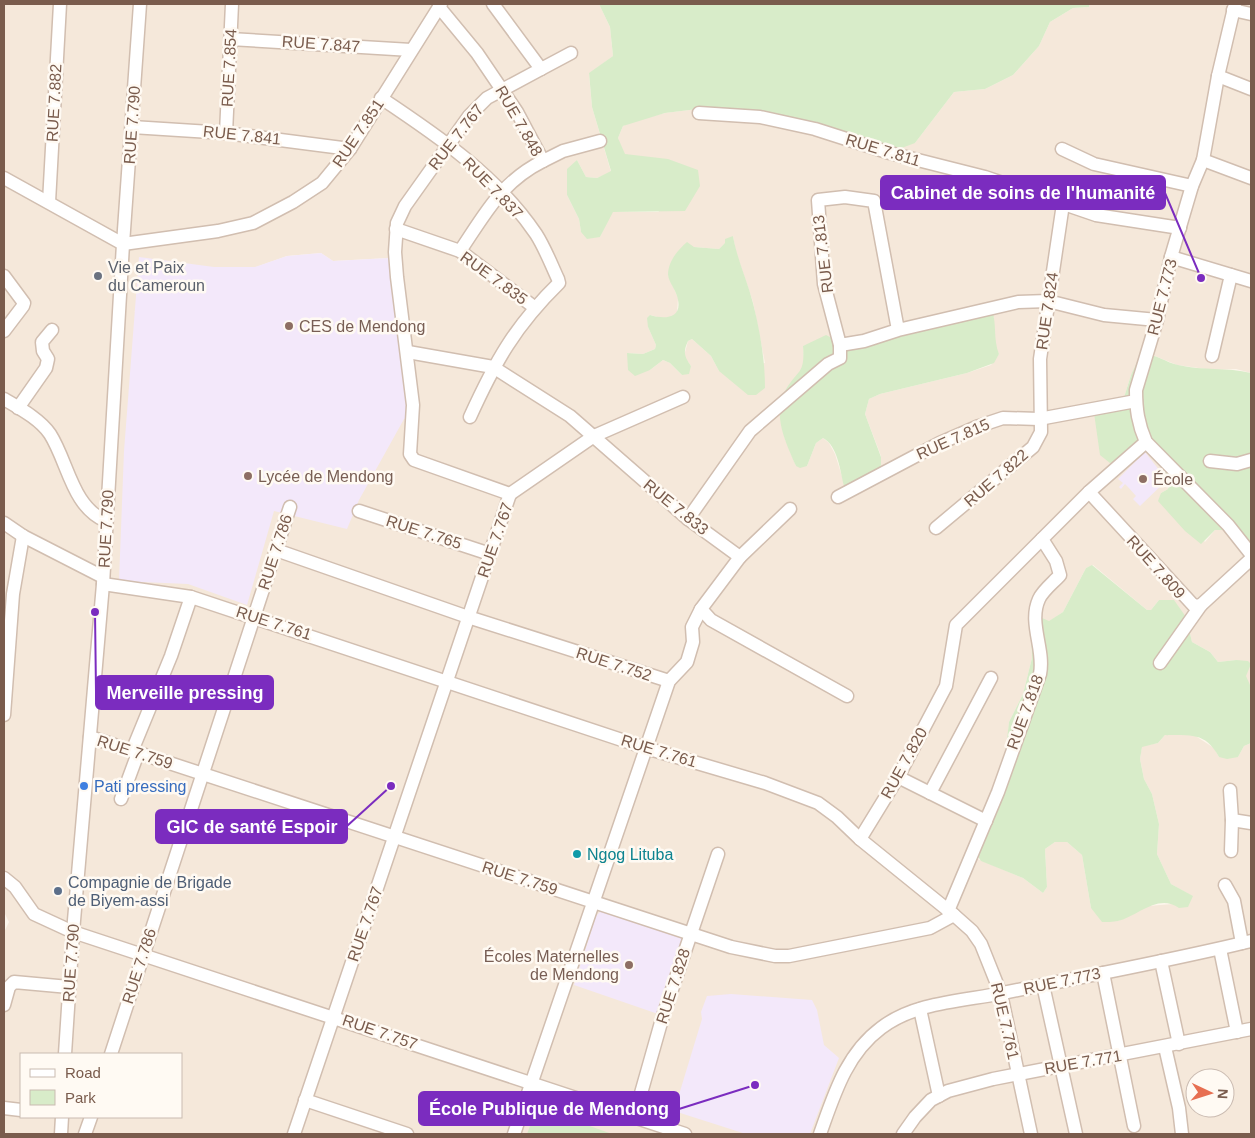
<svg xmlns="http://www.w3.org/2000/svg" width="1255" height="1138" font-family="Helvetica,sans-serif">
  <rect width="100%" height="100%" fill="#fdf6ec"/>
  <!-- residential -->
  <path fill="#f5e8da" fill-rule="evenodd" d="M4,4H599L610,27L613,56L589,74L592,107L611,172L597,178L586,177L577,160L567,195L579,219L581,232L600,237L612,212H659L622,152L618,138L623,126L634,121L665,113L706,108L915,143L954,92L985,89L1013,75L1039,46L1050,22L1073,8L1089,7V4H1251V373L1236,369L1213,370L1177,365L1150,354L1131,375L1121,407L1124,456L1144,448L1162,466L1170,481L1168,489L1161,493L1205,542L1215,530H1223L1251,548V687L1236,660L1218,662L1210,652L1192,642L1186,617L1159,600L1151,610H1147L1093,565L1086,568L1063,612L1031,634L1032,658L1023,694L1009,722L1007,744L988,806L978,859L1023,878L1043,893L1047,887L1045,849L1055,842H1067L1082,855L1091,908L1118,921L1148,906L1173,904L1192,896L1171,884L1157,854L1159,824L1152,794L1144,779L1140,759L1142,746L1158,743L1165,735H1194L1214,748L1219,757H1238L1244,746L1251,743V1134H4V932L9,922L4,912ZM733,236L736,252L753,302L765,363L719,371L711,356L692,339L688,341L684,356L691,366L682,375L670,363L663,360L650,370L628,353L643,354L655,349L656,345L648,327L650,315L661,318H670L677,314L678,298L668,275L694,247L719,249ZM321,253L333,261L389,258L134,312L214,267H256L287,256ZM994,317V343L999,354L991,365L967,373L880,394L869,399L865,414L881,456V465L845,486L835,454L829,443L823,438L816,443L807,466H796L785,439L779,411L785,391L802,372L804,362L803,346ZM21,1054H181V1117H21ZM1195,1078H1225V1108H1195Z"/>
  <!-- education -->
  <g fill="#f3e8fa">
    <path d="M321,253L333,261L389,258L410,417L404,419L359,500L347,529L274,511L247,605L188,584L119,581L124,451L139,257L214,267H255L287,256Z"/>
    <path d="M1145,452L1167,480L1140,506L1133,499L1136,496L1128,487L1125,484L1121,489L1119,487L1123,483L1118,479Z"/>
    <path d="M603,909L683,935L686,939L661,1015L574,985L596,916Z"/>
    <path d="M731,994L812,1000L817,1010L824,1045L839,1058L810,1134H746L674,1111L702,1019L701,1012L707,996Z"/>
  </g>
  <!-- green -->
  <g fill="#d8ecc9">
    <path d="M599,4H1089V7L1073,8L1050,22L1039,46L1013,75L985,89L954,92L915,143L891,152L706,108L665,113L623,126L618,138L625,154L668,159L698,170L700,186L685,211L613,212L600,237L587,239L581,232L579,219L567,195V169L577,160L586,177L597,178L611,171L592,107L589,73L613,56L610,27Z"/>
    <path d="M733,236C737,259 747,280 753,303C760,331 765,359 765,388L756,395H748L719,371L711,356L692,339L688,341C683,352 684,356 691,366L689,374L682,375L670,363L663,360L650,370L635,376L628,370L627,353L643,354L655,349L656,345L648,327L647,318L650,315C666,320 684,318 677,296C675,289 669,282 668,275C668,261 678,250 687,242L694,247L719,249L725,243V239Z"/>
    <path d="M992,310C997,324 993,339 999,354L994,363L967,373L880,394L869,399L865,414L881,457V465L877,472L844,486C840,471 838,446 823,438L816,443L807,466L800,468L796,466C786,443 772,415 785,391C798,368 805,376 803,346L826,335L836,340Z"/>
    <path d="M1141,354C1155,353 1165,362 1178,365C1203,371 1227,367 1251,373V548L1223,530H1215L1201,544L1185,531L1158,501L1161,493L1168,489L1170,481L1162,466L1144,448L1110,463L1100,455L1094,413L1121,407L1131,375Z"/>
    <path d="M1092,565L1147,610H1151L1159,600H1174L1186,617L1192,642L1210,652L1218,662L1236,660L1248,661L1251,664L1246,676L1251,687V743L1244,746L1238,757L1227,759L1219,757C1205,731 1190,736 1165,735L1158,743L1142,747L1140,759L1144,779L1152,794L1159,824L1157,854L1171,884L1193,896L1188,907L1179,908C1158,893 1138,916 1118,921C1113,922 1107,922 1102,922L1091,908L1082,855L1067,842H1055L1045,849L1047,887L1043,893L1023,878L981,861L977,855L988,806L1006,748L1009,722L1023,694L1032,658L1031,634L1038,620L1042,618L1049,621L1063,612L1086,568Z"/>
    <path d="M537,1107L612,1134H527Z"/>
  </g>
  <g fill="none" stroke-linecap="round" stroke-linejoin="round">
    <!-- minor casing -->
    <g stroke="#d1beb0" stroke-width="15">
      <g id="minor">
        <path d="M493,4L541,69L487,98L469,116L405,206L397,223L395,252L397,277L413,405L410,454L414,460L510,494"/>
        <path d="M1235,4L1218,76L1203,160L1192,186L1171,257L1157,320L1136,390C1136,409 1138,424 1146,442L1228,525L1251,554"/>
        <path d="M439,7L477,53L517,112L543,161C501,182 485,214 460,251"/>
        <path d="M1233,10L1251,14"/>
        <path d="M230,39L411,50"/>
        <path d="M541,69L571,53"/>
        <path d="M1218,76L1251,89"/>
        <path d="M381,98C438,136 497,176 536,234C545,248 551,264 558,279L559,283C515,326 495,362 470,417"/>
        <path d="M699,113L760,117L815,129L890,153L985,177L1096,215L1180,228"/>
        <path d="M132,127L226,133L350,149"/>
        <path d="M226,133L232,4"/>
        <path d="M1062,149L1094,164L1192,186"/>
        <path d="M1203,160L1251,178"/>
        <path d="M543,161L563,151L600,141"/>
        <path d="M4,178L123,244L218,231L253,223L293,202L322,183L350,149L441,4"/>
        <path d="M49,202L60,4"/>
        <path d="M396,229L460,251L534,307"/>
        <path d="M1171,257L1251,281"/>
        <path d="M4,276L24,303L23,306L4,331"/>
        <path d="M898,330L864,341L840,345L824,284L818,200L845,197L874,201L898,330L1018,302L1048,301L1104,315L1157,320"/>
        <path d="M408,352L493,367L570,416L688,519L740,557L701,609L711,620L847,696"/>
        <path d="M1212,356L1231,275"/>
        <path d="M4,399C19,408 40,419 50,434C68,462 72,507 106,521"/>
        <path d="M18,408L46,368L48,359L43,351L42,342L52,330"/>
        <path d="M1210,461L1237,464L1251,460"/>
        <path d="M1089,492L1194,606L1201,605L1251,559"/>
        <path d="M510,494L594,436L683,397"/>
        <path d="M838,497L940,443L979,426L1003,418L1039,419L1136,401"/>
        <path d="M359,511L490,554"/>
        <path d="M688,519L750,431L828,364L840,358V345"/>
        <path d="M4,523L23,536L103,577"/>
        <path d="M936,528L1033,447L1041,432L1040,359L1063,204"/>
        <path d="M276,550L468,617L669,681"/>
        <path d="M740,557L790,509"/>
        <path d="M103,584L191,597L646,748L765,783L818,803L837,817L860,839L954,915L972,931L981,944L1001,994L1031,1134"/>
        <path d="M1160,663L1201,605"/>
        <path d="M4,715L13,594L23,536"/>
        <path d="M90,737L731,947L775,956H789L930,928L954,915"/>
        <path d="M132,751L171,656L191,597"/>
        <path d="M898,777L986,821"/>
        <path d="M1230,790L1232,820L1251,823"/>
        <path d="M930,793L991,678"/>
        <path d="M121,799L138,753"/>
        <path d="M860,839L898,777L946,686L956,625L1042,539"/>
        <path d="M1231,851L1232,820"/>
        <path d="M4,878L15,887L34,914L73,932L685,1134"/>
        <path d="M1225,885L1234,901L1242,943"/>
        <path d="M948,911L998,792L1040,674C1045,649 1028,623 1039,599C1043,590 1054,582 1060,575L1056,561L1042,539L1089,492L1146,442"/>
        <path d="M1220,949L1237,1032"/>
        <path d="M1161,961L1179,1044"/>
        <path d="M1103,973L1134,1126"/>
        <path d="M1043,985L1076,1134"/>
        <path d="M4,1005L9,987L14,982L69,987"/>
        <path d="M920,1009L939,1096"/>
        <path d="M1165,1047L1179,1108L1182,1134"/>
        <path d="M65,1054L73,932L103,584L123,244L140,4"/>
        <path d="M111,1054L290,507"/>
        <path d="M305,1100L407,1134"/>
        <path d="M4,1108L21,1110"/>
        <path d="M634,1118L662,1019L718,854"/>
        <path d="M61,1134L62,1117"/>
        <path d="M85,1134L91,1117"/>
        <path d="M294,1134L510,494"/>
        <path d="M514,1134L669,681L687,662L693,642L692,627L701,609"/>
        <path d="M820,1134C834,1095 846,1054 881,1028C915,1002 963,1001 1003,993C1086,976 1169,961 1251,941"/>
        <path d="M903,1134L915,1117L931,1100L948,1091L993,1079L1251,1029"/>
      </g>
    </g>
    <!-- minor -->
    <use href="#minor" stroke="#fff" stroke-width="12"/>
  </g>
  <!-- markers -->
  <circle fill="#6b7280" stroke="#fffaf3" stroke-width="2" cx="98" cy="276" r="5"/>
  <g fill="#8d6e63" stroke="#fffaf3" stroke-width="2">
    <circle cx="289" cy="326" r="5"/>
    <circle cx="248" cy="476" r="5"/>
    <circle cx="1143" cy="479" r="5"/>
    <circle cx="629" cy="965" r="5"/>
  </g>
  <circle fill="#3f7fe0" stroke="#fffaf3" stroke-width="2" cx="84" cy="786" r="5"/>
  <circle fill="#0f9aa8" stroke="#fffaf3" stroke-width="2" cx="577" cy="854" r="5"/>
  <circle fill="#5c6f8a" stroke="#fffaf3" stroke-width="2" cx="58" cy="891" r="5"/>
  <g text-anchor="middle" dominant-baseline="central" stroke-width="5" stroke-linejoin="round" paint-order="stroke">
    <!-- street labels -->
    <g font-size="16" fill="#7a5c4d" stroke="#fffaf3">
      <text transform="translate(321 44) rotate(4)">RUE 7.847</text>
      <text transform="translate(229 68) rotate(-87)">RUE 7.854</text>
      <text transform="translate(54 103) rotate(-87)">RUE 7.882</text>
      <text transform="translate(519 121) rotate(60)">RUE 7.848</text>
      <text transform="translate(132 125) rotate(-86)">RUE 7.790</text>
      <text transform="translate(358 133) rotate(-56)">RUE 7.851</text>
      <text transform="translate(242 135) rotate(6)">RUE 7.841</text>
      <text transform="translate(456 137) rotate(-52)">RUE 7.767</text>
      <text transform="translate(883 150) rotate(17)">RUE 7.811</text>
      <text transform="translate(493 188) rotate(46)">RUE 7.837</text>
      <text transform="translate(823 254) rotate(-97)">RUE 7.813</text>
      <text transform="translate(494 278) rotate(36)">RUE 7.835</text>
      <text transform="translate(1162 297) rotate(-76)">RUE 7.773</text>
      <text transform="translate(1047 311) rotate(-82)">RUE 7.824</text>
      <text transform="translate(953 439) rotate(-24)">RUE 7.815</text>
      <text transform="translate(996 478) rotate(-41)">RUE 7.822</text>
      <text transform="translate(676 507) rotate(39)">RUE 7.833</text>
      <text transform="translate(106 529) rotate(-87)">RUE 7.790</text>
      <text transform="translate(424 532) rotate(18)">RUE 7.765</text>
      <text transform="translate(495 540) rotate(-71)">RUE 7.767</text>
      <text transform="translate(275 552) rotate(-72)">RUE 7.786</text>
      <text transform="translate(1156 567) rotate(48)">RUE 7.809</text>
      <text transform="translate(274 623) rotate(18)">RUE 7.761</text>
      <text transform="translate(614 664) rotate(18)">RUE 7.752</text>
      <text transform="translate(1025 712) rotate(-70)">RUE 7.818</text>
      <text transform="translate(659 751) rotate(17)">RUE 7.761</text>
      <text transform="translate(135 752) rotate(18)">RUE 7.759</text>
      <text transform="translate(904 763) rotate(-61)">RUE 7.820</text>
      <text transform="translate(520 878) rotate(18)">RUE 7.759</text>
      <text transform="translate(365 924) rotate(-71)">RUE 7.767</text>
      <text transform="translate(71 963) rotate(-86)">RUE 7.790</text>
      <text transform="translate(139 966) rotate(-72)">RUE 7.786</text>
      <text transform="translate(1062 981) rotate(-12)">RUE 7.773</text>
      <text transform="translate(673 986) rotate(-72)">RUE 7.828</text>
      <text transform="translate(1005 1021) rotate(77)">RUE 7.761</text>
      <text transform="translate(380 1032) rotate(19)">RUE 7.757</text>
      <text transform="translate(1083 1062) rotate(-10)">RUE 7.771</text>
    </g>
    <!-- worship labels -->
    <g font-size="16" fill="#5b616d" stroke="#fffaf3" text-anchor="start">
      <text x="108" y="267">Vie et Paix<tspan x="108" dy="18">du Cameroun</tspan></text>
    </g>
    <!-- education labels -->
    <g font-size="16" fill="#785e54" stroke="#fffaf3" text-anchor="start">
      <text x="299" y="326">CES de Mendong</text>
      <text x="258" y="476">Lycée de Mendong</text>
      <text x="1153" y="479">École</text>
      <text x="619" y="956" text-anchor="end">Écoles Maternelles<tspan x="619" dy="18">de Mendong</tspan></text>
    </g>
    <!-- shop labels -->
    <g font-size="16" fill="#366cbe" stroke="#fffaf3" text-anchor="start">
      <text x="94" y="786">Pati pressing</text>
    </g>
    <!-- culture labels -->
    <g font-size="16" fill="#0d838f" stroke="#fffaf3" text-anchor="start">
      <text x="587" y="854">Ngog Lituba</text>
    </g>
    <!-- service labels -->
    <g font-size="16" fill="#4e5e75" stroke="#fffaf3" text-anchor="start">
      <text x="68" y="882">Compagnie de Brigade<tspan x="68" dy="18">de Biyem-assi</tspan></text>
    </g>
  </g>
  <!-- callouts -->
  <path fill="none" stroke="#7b2cbf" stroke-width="2" d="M1201 278L1165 193M95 612L96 692M391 786L347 826M755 1085L679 1109"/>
  <g fill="#7b2cbf" stroke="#fffaf3" stroke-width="2">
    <circle cx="1201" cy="278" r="5"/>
    <circle cx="95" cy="612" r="5"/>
    <circle cx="391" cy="786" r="5"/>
    <circle cx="755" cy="1085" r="5"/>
  </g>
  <g fill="#7b2cbf" stroke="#7b2cbf" stroke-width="2">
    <rect x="881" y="176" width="284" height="33" rx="5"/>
    <rect x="96" y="676" width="177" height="33" rx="5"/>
    <rect x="156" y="810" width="191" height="33" rx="5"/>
    <rect x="419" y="1092" width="260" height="33" rx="5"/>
  </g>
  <g font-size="18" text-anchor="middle" font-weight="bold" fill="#fff">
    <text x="1023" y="199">Cabinet de soins de l'humanité</text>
    <text x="185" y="699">Merveille pressing</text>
    <text x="252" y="833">GIC de santé Espoir</text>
    <text x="549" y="1115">École Publique de Mendong</text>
  </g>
  <!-- border -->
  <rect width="1255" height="1138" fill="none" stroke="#7a5c4d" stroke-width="10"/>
  <!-- legend -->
  <rect x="20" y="1053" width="162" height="65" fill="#fffaf3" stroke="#cabbb1"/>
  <rect x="30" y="1069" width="25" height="8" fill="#ffffff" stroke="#cabbb1"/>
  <text x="65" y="1078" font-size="15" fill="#7a5c4d">Road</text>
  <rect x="30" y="1090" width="25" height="15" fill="#d8ecc9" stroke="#cabbb1"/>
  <text x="65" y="1103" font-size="15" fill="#7a5c4d">Park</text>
  <!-- north arrow -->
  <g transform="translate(1210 1093) rotate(94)"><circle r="24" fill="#fffaf3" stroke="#cabbb1"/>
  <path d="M0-4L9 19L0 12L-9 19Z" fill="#e76f51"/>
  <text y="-8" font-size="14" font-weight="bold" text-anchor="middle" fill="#7a5c4d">N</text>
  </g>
</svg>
